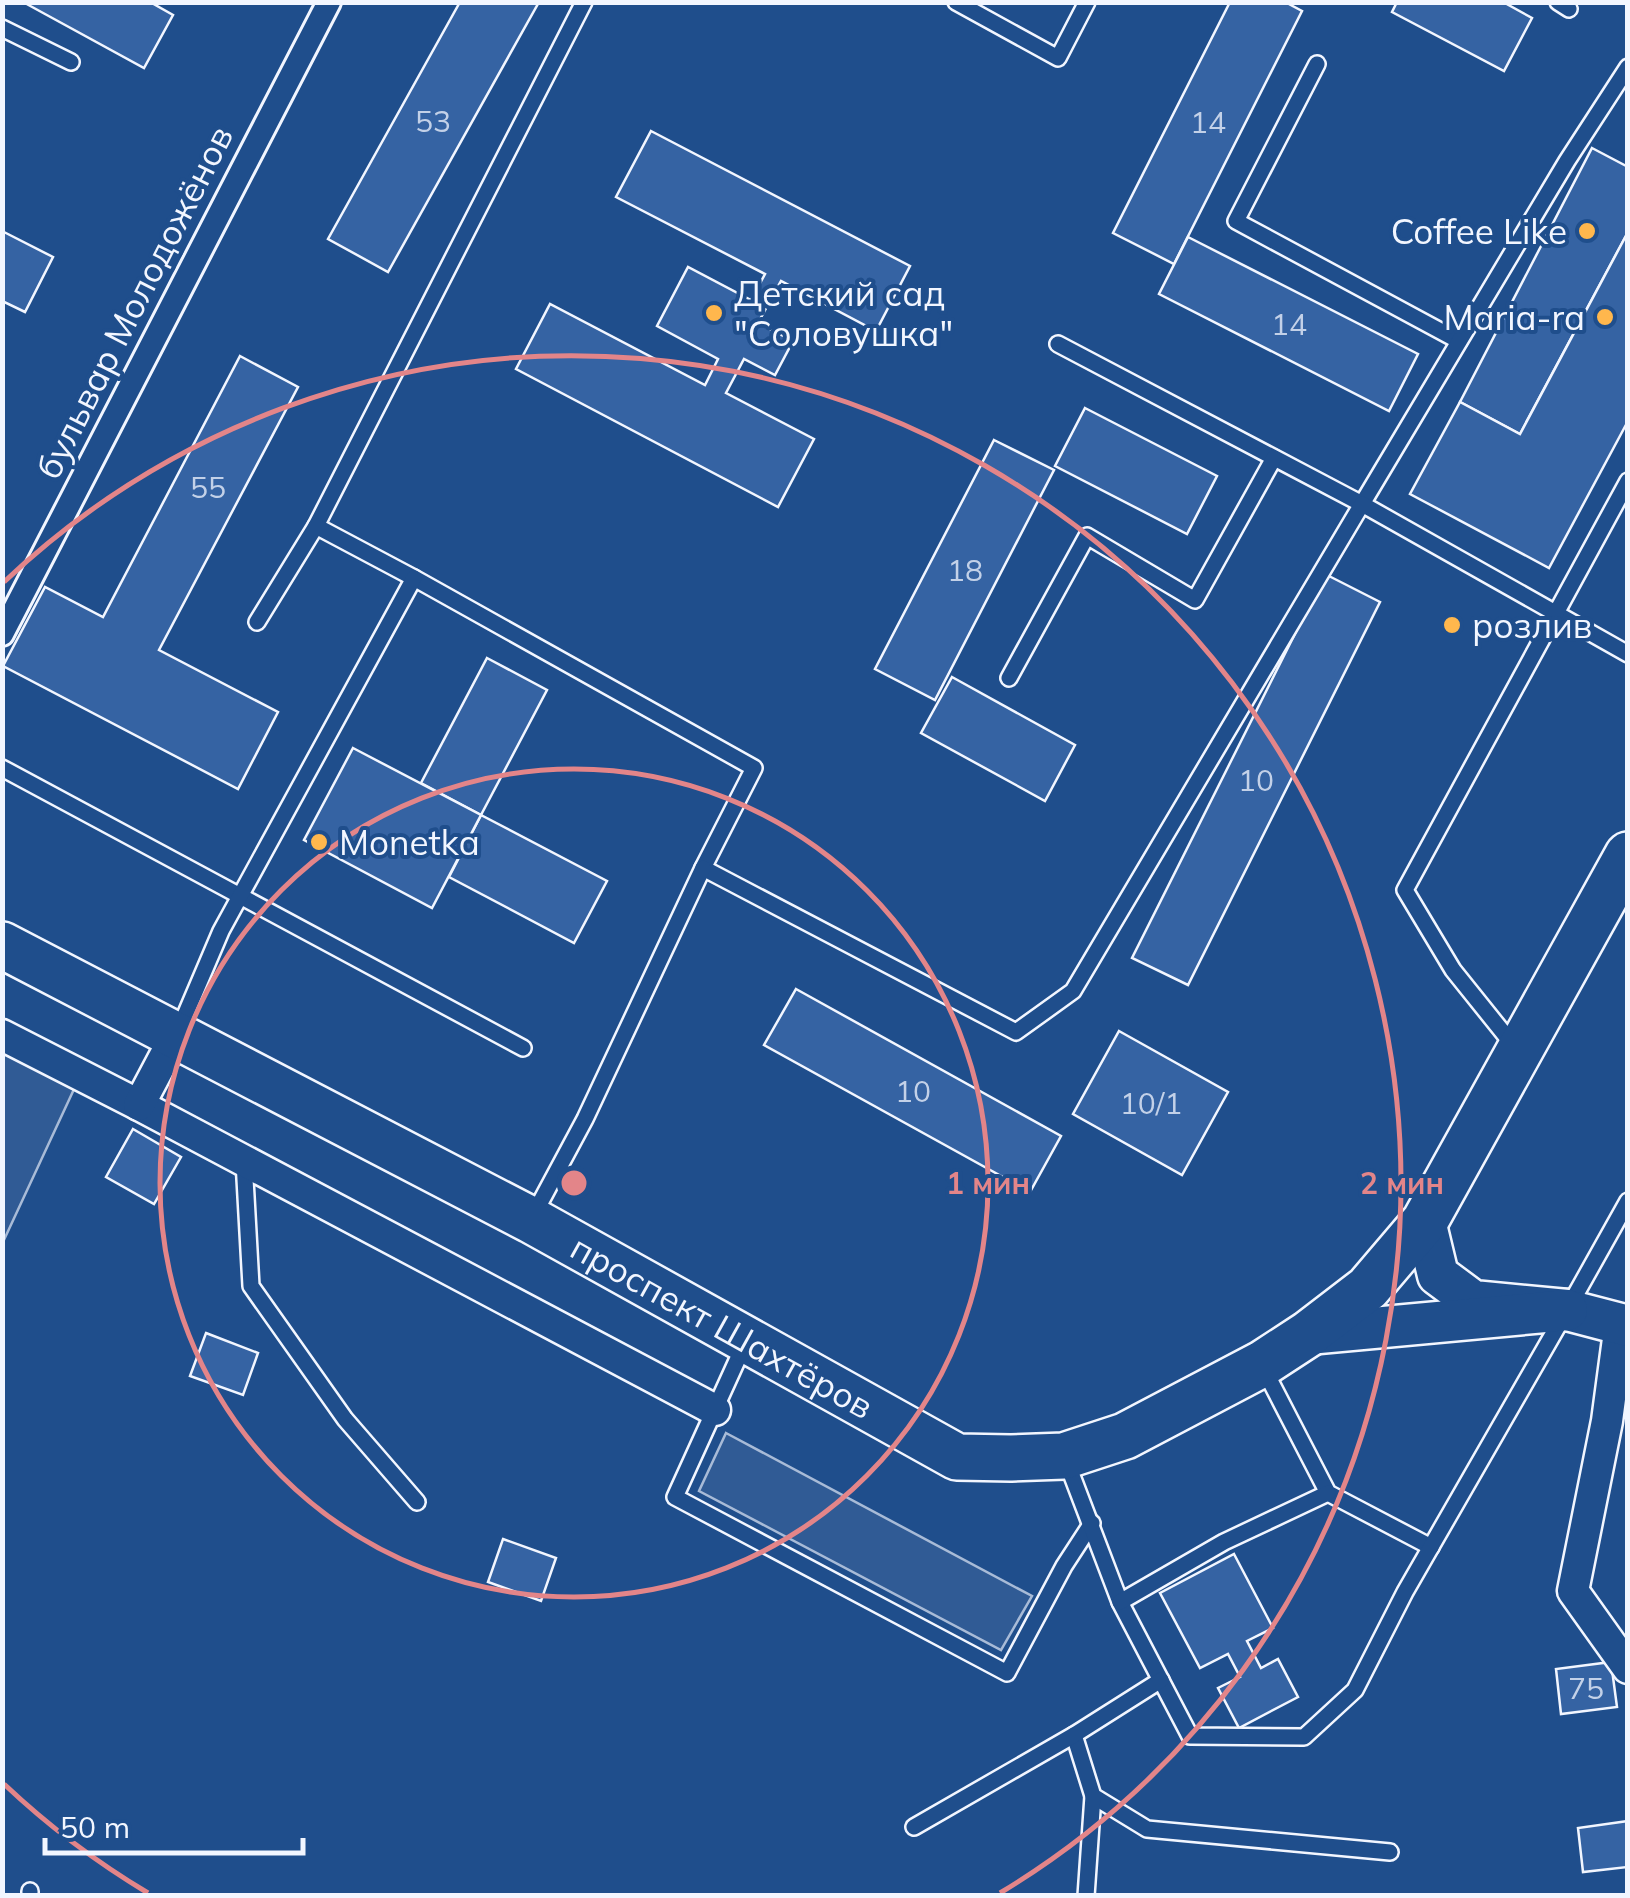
<svg xmlns="http://www.w3.org/2000/svg" width="1630" height="1898" font-family="Mulish,sans-serif">
  <rect width="100%" height="100%" fill="#1f4e8c"/>
  <!-- built -->
  <g fill="#305b95" stroke="#a8bbd7" stroke-width="2.5">
    <path d="M3,1047L75,1087L3,1242Z"/>
    <path d="M726,1433L1032,1596L1001,1650L699,1491Z"/>
  </g>
  <!-- building -->
  <g fill="#3563a3" stroke="#f2f6ff" stroke-width="2.5">
    <path d="M23,2H150L173,15L144,68Z"/>
    <path d="M460,2H539L388,272L328,239Z"/>
    <path d="M1230,2H1285L1302,11L1174,264L1113,233Z"/>
    <path d="M1397,2H1503L1532,18L1504,71L1392,12Z"/>
    <path d="M651,131L910,266L876,331L781,281L758,323L793,341L775,375L744,359L726,393L814,439L778,507L516,369L550,304L705,385L718,359L657,326L688,267L751,300L765,274L616,197Z"/>
    <path d="M1592,148L1628,167V232L1520,434L1460,402Z"/>
    <path d="M2,231L53,257L25,312L2,301Z"/>
    <path d="M1628,232V421L1549,568L1410,494L1460,402L1520,434Z"/>
    <path d="M1188,237L1418,354L1389,411L1159,294Z"/>
    <path d="M240,356L298,387L159,650L278,712L238,789L3,666L45,587L103,617Z"/>
    <path d="M1085,408L1217,476L1187,534L1055,466Z"/>
    <path d="M994,440L1054,470L935,700L875,669Z"/>
    <path d="M1325,574L1380,602L1188,985L1132,958Z"/>
    <path d="M487,658L547,690L481,815L607,881L574,943L449,877L481,815L421,783Z"/>
    <path d="M952,677L1075,745L1045,801L921,733Z"/>
    <path d="M353,748L481,815L432,908L304,840Z"/>
    <path d="M796,989L1061,1136L1030,1192L764,1045Z"/>
    <path d="M1119,1031L1228,1092L1182,1175L1073,1114Z"/>
    <path d="M133,1129L181,1157L154,1204L106,1177Z"/>
    <path d="M206,1333L258,1353L243,1395L190,1376Z"/>
    <path d="M503,1539L556,1558L541,1601L488,1582Z"/>
    <path d="M1234,1554L1273,1628L1247,1641L1261,1668L1278,1659L1298,1697L1239,1728L1218,1688L1240,1677L1228,1654L1200,1668L1160,1593Z"/>
    <path d="M1611,1662L1617,1707L1561,1714L1556,1669Z"/>
    <path d="M1628,1821V1867L1583,1872L1578,1828Z"/>
  </g>
  <g fill="none" stroke-linecap="round" stroke-linejoin="round">
    <!-- service casing -->
    <g stroke="#f2f6ff" stroke-width="20">
      <g id="service">
        <path d="M956,2L1058,58L1087,2"/>
        <path d="M1558,2L1569,9"/>
        <path d="M2,28L71,62"/>
        <path d="M1317,64L1236,221L1459,341"/>
        <path d="M1058,344L1362,504L1567,161L1628,67"/>
        <path d="M316,526L584,2"/>
        <path d="M257,622L316,526L414,578L754,768L703,868L1016,1032L1073,991L1362,504L1628,654"/>
        <path d="M1009,678L1087,536L1195,600L1274,458"/>
        <path d="M2,768L523,1048"/>
        <path d="M178,1032L221,931L414,578"/>
        <path d="M1514,1046L1453,970L1405,890L1628,481"/>
        <path d="M244,1161L251,1286L345,1419L417,1502"/>
        <path d="M533,1216L585,1119L703,868"/>
        <path d="M745,1343L675,1497L1007,1673L1064,1566L1092,1523"/>
        <path d="M1263,1367L1328,1493L1431,1547"/>
        <path d="M1066,1460L1120,1602L1190,1736L1304,1737L1355,1690L1405,1592L1567,1310L1628,1201"/>
        <path d="M1120,1602L1224,1542L1328,1493"/>
        <path d="M1074,1735L1093,1796L1147,1829L1390,1852"/>
        <path d="M914,1827L1074,1735L1161,1680"/>
        <path d="M30,1896V1891"/>
        <path d="M1086,1896L1093,1796"/>
      </g>
    </g>
    <!-- pedestrian casing -->
    <g stroke="#f2f6ff" stroke-width="28">
      <path id="pedestrian" d="M2,634L329,2"/>
    </g>
    <!-- minor casing -->
    <g stroke="#f2f6ff" stroke-width="35">
      <g id="minor">
        <path d="M2,1035L139,1105L715,1410"/>
        <path d="M139,1105L176,1035"/>
        <path d="M1620,1324L1607,1421L1573,1591L1628,1668"/>
      </g>
    </g>
    <!-- tertiary casing -->
    <g stroke="#f2f6ff" stroke-width="45">
      <g id="tertiary">
        <path d="M1425,1221L1438,1275L1473,1301L1567,1310L1628,1326"/>
        <path d="M1308,1334L1567,1310"/>
      </g>
    </g>
    <!-- secondary casing -->
    <g stroke="#f2f6ff" stroke-width="50">
      <g id="secondary">
        <path id="s1" d="M2,945L531,1220L957,1457L1011,1458L1064,1456L1125,1436L1262,1364L1308,1334L1368,1288L1425,1221L1628,855"/>
      </g>
    </g>
    <!-- service -->
    <use href="#service" stroke="#1f4e8c" stroke-width="15"/>
    <!-- pedestrian -->
    <use href="#pedestrian" stroke="#1f4e8c" stroke-width="22"/>
    <!-- minor -->
    <use href="#minor" stroke="#1f4e8c" stroke-width="30"/>
    <!-- tertiary -->
    <use href="#tertiary" stroke="#1f4e8c" stroke-width="40"/>
    <!-- secondary -->
    <use href="#secondary" stroke="#1f4e8c" stroke-width="45"/>
  </g>
  <!-- distance rings -->
  <g fill="none" stroke="#e38589" stroke-width="5">
    <circle cx="574" cy="1183" r="414"/>
    <path d="M148 1893A828 828 0 0 1 4 1784M4 582A828 828 0 1 1 1000 1893"/>
  </g>
  <!-- markers -->
  <g fill="#ffb74d" stroke="#1f4e8c" stroke-width="4">
    <circle cx="1587" cy="231" r="10"/>
    <circle cx="714" cy="313" r="10"/>
    <circle cx="1605" cy="317" r="10"/>
    <circle cx="1452" cy="625" r="10"/>
    <circle cx="319" cy="842" r="10"/>
  </g>
  <g text-anchor="middle" dominant-baseline="central" stroke-width="8" stroke-linejoin="round" paint-order="stroke">
    <!-- number labels -->
    <g font-size="30" fill="#c3d1e8">
      <text x="433" y="121">53</text>
      <text x="1208" y="122">14</text>
      <text x="1289" y="324">14</text>
      <text x="208" y="487">55</text>
      <text x="965" y="570">18</text>
      <text x="1256" y="780">10</text>
      <text x="913" y="1091">10</text>
      <text x="1151" y="1103">10/1</text>
      <text x="1586" y="1688">75</text>
    </g>
    <!-- poi labels -->
    <g font-size="35" fill="#f2f6ff" stroke="#1f4e8c" text-anchor="start">
      <text x="1567" y="231" text-anchor="end">Coffee Like</text>
      <text x="734" y="293">Детский сад<tspan x="734" dy="40">"Соловушка"</tspan></text>
      <text x="1585" y="317" text-anchor="end">Maria-ra</text>
      <text x="1472" y="625">розлив</text>
      <text x="339" y="842">Monetka</text>
    </g>
    <!-- street labels -->
    <g font-size="35" fill="#f2f6ff" stroke="#1f4e8c">
      <text transform="translate(134 302) rotate(-63)">бульвар Молодожёнов</text>
      <text stroke="none"><textPath href="#s1" startOffset="815">проспект Шахтёров</textPath></text>
    </g>
  </g>
  <circle cx="574" cy="1183" r="15" fill="#e38589" stroke="#1f4e8c" stroke-width="5"/>
  <g font-size="30" text-anchor="middle" font-weight="bold" fill="#e38589" stroke="#1f4e8c" stroke-width="8" stroke-linejoin="round" paint-order="stroke">
    <text x="988" y="1194">1 мин</text>
    <text x="1402" y="1194">2 мин</text>
  </g>
  <!-- border -->
  <rect width="1630" height="1898" fill="none" stroke="#f2f6ff" stroke-width="10"/>
  <!-- scale -->
  <path d="M45 1838v15h258v-15" fill="none" stroke="#f2f6ff" stroke-width="5"/>
  <text x="60" y="1838" font-size="30" fill="#f2f6ff" stroke="#1f4e8c" stroke-width="8" paint-order="stroke">50 m</text>
</svg>
